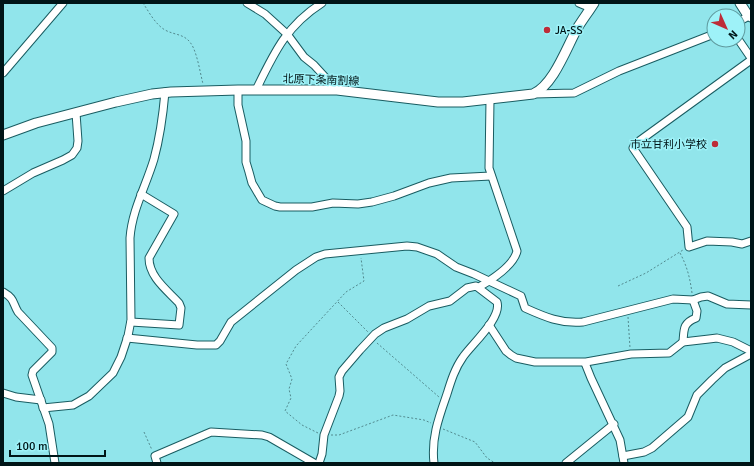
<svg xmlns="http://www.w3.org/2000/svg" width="754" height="466" font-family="Signika,'Noto Sans JP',sans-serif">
  <rect width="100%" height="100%" fill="#91e5eb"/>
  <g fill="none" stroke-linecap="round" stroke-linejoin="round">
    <!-- minor casing -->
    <g stroke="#195c61" stroke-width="9">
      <g id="minor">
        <path d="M247,3L265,14L287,34L304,57L314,65L337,90"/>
        <path d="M579,3L591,8"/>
        <path d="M738,22L749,16"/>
        <path d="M738,39L751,58"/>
        <path d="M751,60L635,144L633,148L687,227L689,247L707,241L732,242L742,244L751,241"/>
        <path d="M3,73L63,3"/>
        <path d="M238,90V105L246,141V162L249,172L252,183L262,200L275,206L280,207H312L333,203L358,204L372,202L394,196L429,183L451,178L491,176"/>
        <path d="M256,90C274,53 286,26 322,3"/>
        <path d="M534,94L574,93L619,71L714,34"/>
        <path d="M3,191L33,173L63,160L72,155L77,148L78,141L76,113"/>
        <path d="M479,287C491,280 514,265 517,251L489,168L490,100"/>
        <path d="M3,292C15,299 12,302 18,312L52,348V352L33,371L32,375L49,424L55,463"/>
        <path d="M131,322L179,325L181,308L179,303C167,290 149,277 149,258L174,214L141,194"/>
        <path d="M489,325L506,351L511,355L516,358L535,362H586L631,354L669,353L683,342L709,339L717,338L733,342L751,351"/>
        <path d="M127,338L197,345H216L220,341L231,322L296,270L316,257L325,254L407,246L417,247L437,254L456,267L474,274L521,296L525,308C545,317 561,324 583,322L673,299L693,300L701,297L708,296L727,304L751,305"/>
        <path d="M683,342C684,329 683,323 696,318L697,311L693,300"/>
        <path d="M585,363L591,378L620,440L624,463"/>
        <path d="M3,393L16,397L41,400"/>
        <path d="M43,408L73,405L80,401L89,396L113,373L121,357L128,336L131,320L130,238C132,210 146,186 154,159C160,137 163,115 165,92"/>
        <path d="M623,456L644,452L652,448L688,417L697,395L712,380L725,368L751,354"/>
        <path d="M157,463L155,456L211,432L262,435L269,437L314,463"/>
        <path d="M319,463L322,454L324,435L339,396L340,391L339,377L342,371L360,350L375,334L384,328L407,319L429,306L450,301L467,288L476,286L497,302C502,318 472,344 463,357C455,368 451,381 447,394C439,417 431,438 434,463"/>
        <path d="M566,463L614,424"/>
      </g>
    </g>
    <!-- major casing -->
    <g stroke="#195c61" stroke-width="11">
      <g id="major">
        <path d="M740,3L747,14L751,17"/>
        <path d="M3,135L36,123L116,102L152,94L171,92L238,90H337L438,102H463L533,94C554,85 567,46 578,27C583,19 589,11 594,3"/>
      </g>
    </g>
    <!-- path -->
    <g stroke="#528a8f" stroke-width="1" stroke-dasharray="2 2" stroke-linecap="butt">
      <path d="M143,3C149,12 155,24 165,30C176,36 186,33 193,47C198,58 200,72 203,84"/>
      <path d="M680,253C687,266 690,278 692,293"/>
      <path d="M618,286L646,273L683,250"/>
      <path d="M338,302L368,332"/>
      <path d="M628,317L630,348"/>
      <path d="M377,343L439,397"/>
      <path d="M443,429L475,442L487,458L495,463"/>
      <path d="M144,432L152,450"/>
      <path d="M318,433L302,425L285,411L291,398L289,389L292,379L286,364L296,346L346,292L364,281L361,258"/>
      <path d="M331,435H339L393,415L424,420L431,423"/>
    </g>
    <!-- minor -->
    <use href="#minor" stroke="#fff" stroke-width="7"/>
    <!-- major -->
    <use href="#major" stroke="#fff" stroke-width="9"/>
  </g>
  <!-- markers -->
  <g fill="#bd2c38" stroke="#9ef2f8" stroke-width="1.5">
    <circle cx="547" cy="30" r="4"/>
    <circle cx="715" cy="144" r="4"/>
  </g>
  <g text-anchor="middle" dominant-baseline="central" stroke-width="3" stroke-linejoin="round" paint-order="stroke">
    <!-- poi labels -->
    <g font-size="11" fill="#001517" stroke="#9ef2f8" text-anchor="start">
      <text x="555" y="30">JA-SS</text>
      <text x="707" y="144" text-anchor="end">市立甘利小学校</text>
    </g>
    <!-- street labels -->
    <g font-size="11" fill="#001517" stroke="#9ef2f8">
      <text transform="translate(321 80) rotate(2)">北原下条南割線</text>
    </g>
  </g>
  <!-- border -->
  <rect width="754" height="466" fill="none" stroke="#001517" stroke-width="8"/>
  <!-- north arrow -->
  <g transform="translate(726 28) rotate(135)"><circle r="19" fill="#9ef2f8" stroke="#5f9a9e"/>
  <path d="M0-3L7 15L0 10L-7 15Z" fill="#bd2c38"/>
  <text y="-6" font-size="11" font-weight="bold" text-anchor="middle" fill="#001517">N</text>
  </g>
  <!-- scale -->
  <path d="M10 450v6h95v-6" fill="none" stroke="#001517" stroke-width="2"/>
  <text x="16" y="450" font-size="12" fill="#001517" stroke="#9ef2f8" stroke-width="3" paint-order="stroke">100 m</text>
</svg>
